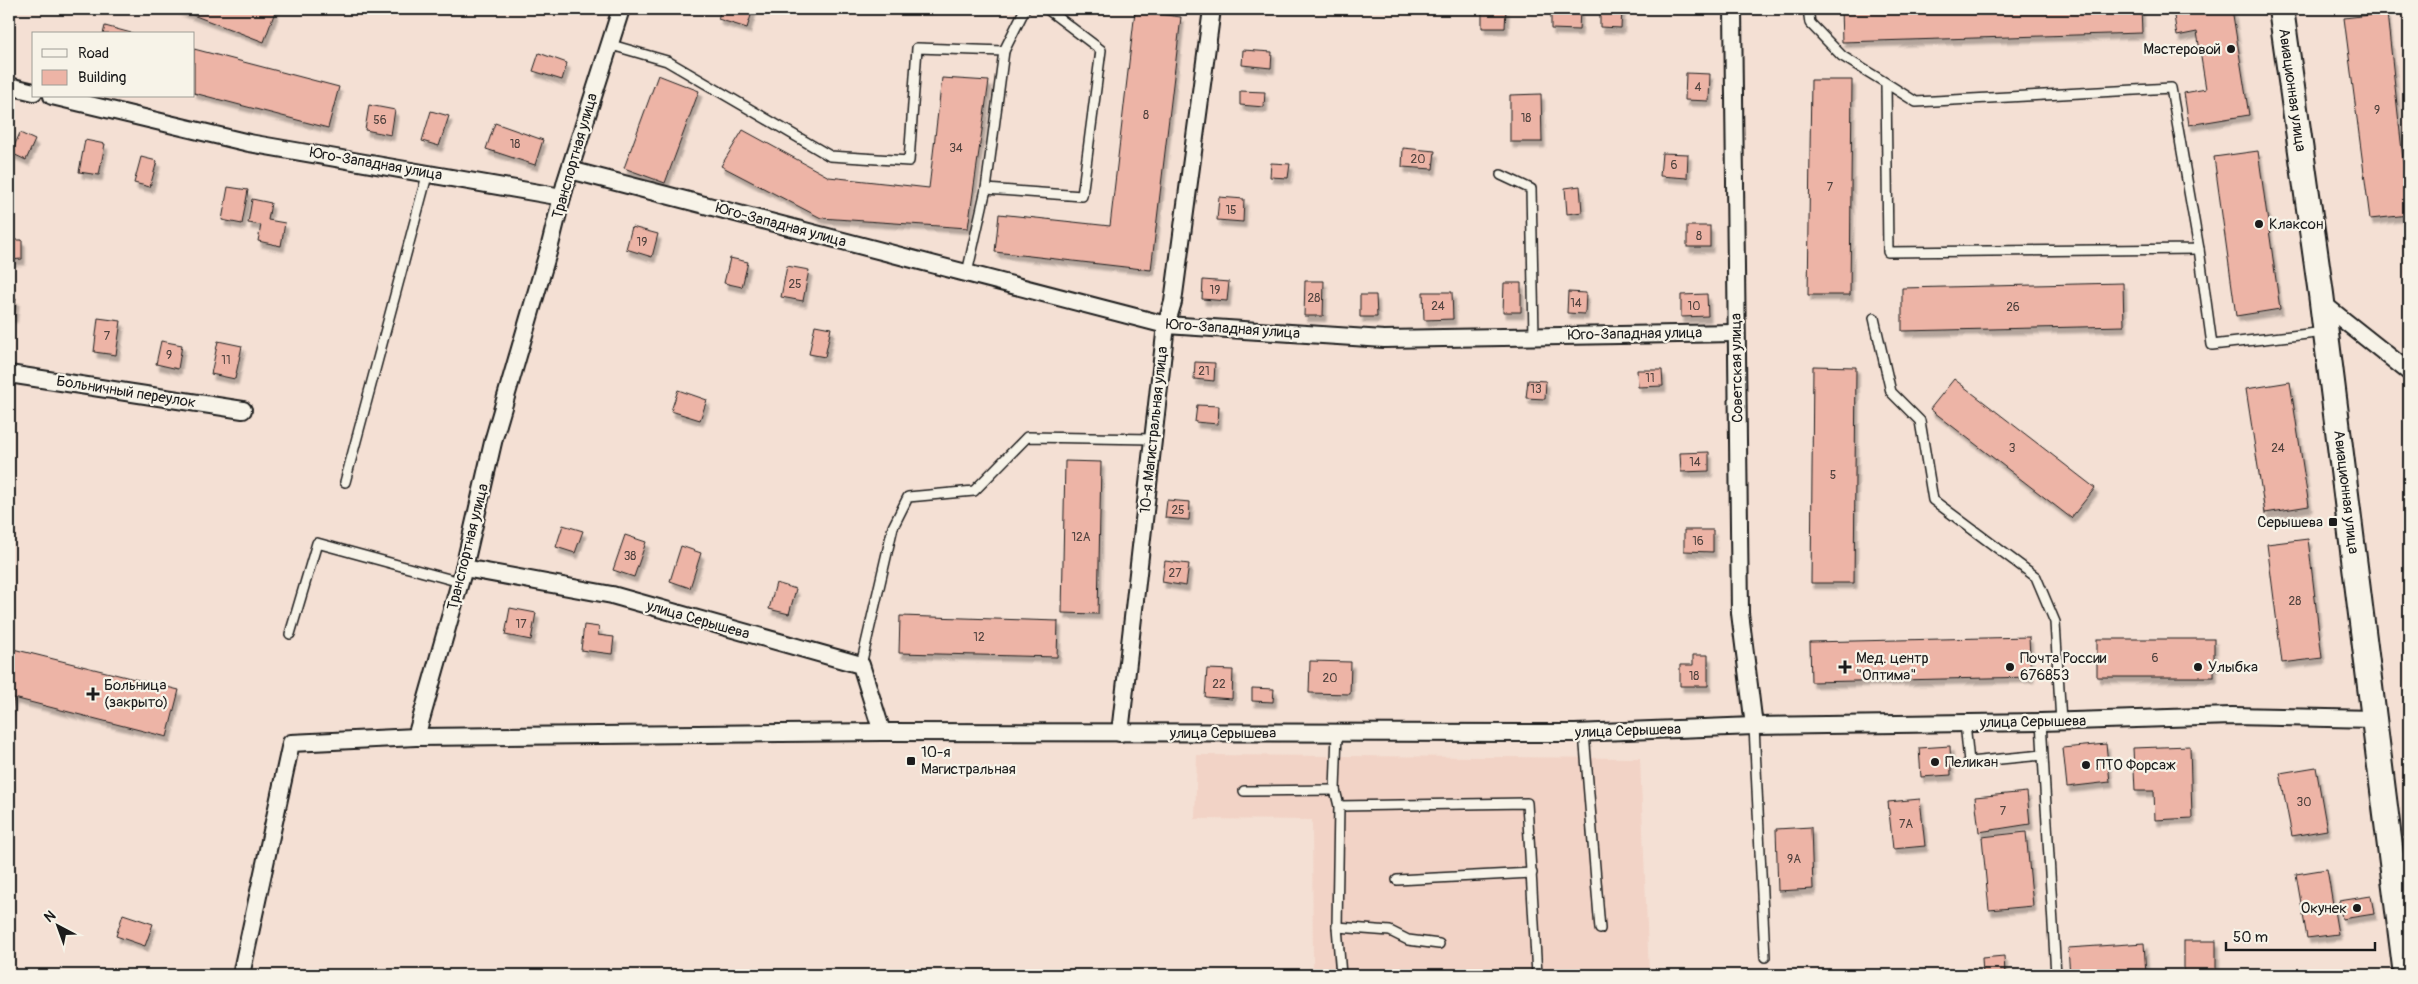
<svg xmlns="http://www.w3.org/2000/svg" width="2418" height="984" font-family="Pangolin,sans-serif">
  <defs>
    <filter id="shadow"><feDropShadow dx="3" dy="5.5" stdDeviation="1" flood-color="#0004"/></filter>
  </defs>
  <rect width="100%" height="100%" fill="#f4e0d4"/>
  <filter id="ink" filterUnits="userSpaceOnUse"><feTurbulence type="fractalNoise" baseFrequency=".02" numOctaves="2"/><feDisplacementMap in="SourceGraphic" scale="10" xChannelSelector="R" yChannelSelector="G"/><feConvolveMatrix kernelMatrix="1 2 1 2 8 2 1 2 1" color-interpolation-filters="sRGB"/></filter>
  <g filter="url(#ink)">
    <!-- built -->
    <path fill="#f2d3c6" d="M1197,755L1640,758L1649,975H1313L1312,820L1195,819Z"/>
    <!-- building -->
    <g fill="#edb4a6" stroke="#1c1c1c" filter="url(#shadow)">
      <path d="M177,9H276L264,42Z"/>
      <path d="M721,9H753L747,28L718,19Z"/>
      <path d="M1482,9H1506L1505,28H1482Z"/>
      <path d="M1551,9H1580L1579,30L1551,29Z"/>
      <path d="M1600,9H1622L1621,28L1600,27Z"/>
      <path d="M1841,9H2141L2142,33L1842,42Z"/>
      <path d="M2173,9H2232L2249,115L2189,125L2184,93L2206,89L2197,32L2177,36Z"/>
      <path d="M1135,11L1181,17L1151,270L995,252L999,214L1110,226Z"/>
      <path d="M2387,13L2409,215L2370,219L2344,18Z"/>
      <path d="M105,26L135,34H103Z"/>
      <path d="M194,49L339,87L328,128L194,93Z"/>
      <path d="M1243,50L1272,52L1271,68L1242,65Z"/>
      <path d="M539,53L567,63L562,80L533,71Z"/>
      <path d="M1686,73L1710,74L1709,101L1685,100Z"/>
      <path d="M658,75L699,91L665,183L624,168Z"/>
      <path d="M942,78L989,81L968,228L821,218L721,166L743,130L829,177L929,188Z"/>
      <path d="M1811,80H1852L1850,295H1808Z"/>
      <path d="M1240,91L1265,92L1264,107L1240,105Z"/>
      <path d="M1541,94L1542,142H1510V95Z"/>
      <path d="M369,105L395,110L391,135L365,130Z"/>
      <path d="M431,111L449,116L439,146L422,141Z"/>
      <path d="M495,123L543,140L535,165L486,149Z"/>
      <path d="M20,133L35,140L26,160L11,153Z"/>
      <path d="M85,140L105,144L99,175L79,172Z"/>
      <path d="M1403,148L1435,151L1433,169L1402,167Z"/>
      <path d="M2258,151L2280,309L2236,316L2214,157Z"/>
      <path d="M1662,153L1688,154L1687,178L1660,176Z"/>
      <path d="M141,157L157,161L150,187L134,183Z"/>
      <path d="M1271,163L1290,164L1288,178L1270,177Z"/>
      <path d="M1580,186L1582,212L1567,214L1565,188Z"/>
      <path d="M228,187L248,190L242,224L222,220Z"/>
      <path d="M1219,197L1244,199L1243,222L1217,220Z"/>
      <path d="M252,199L271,203L268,220L285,223L281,246L258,241L261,225L248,223Z"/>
      <rect x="1687" y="226" width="23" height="21"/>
      <path d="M632,227L658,234L652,257L626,249Z"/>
      <path d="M9,240H22V259L9,260Z"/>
      <path d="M730,258L748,262L742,287L724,283Z"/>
      <path d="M787,266L809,270L803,301L781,297Z"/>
      <path d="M1203,280L1229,282L1227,301L1202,299Z"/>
      <path d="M1305,281H1324L1323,316H1304Z"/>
      <path d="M1504,283H1521V312H1503Z"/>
      <path d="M2123,283L2124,326L1902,331V288Z"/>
      <path d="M1423,292H1452L1453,319L1424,320Z"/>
      <path d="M1568,292L1586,293L1585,314L1567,313Z"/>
      <path d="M1707,294L1708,316L1681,317V295Z"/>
      <path d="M1360,295H1376L1377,317H1360Z"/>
      <path d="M9,298L16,299L14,317H9Z"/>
      <path d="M98,318L121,321L116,355L94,352Z"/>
      <path d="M815,325L831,328L825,357L809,354Z"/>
      <path d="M161,341L182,345L178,369L156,364Z"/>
      <path d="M218,341L242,346L235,379L211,374Z"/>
      <path d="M1195,362L1215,363L1214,381L1194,379Z"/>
      <path d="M1813,366L1856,367L1854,583H1811Z"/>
      <path d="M1637,370H1662L1663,386L1638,387Z"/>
      <path d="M1954,379L2095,488L2071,518L1930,409Z"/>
      <path d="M1528,380L1546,381L1545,399L1526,398Z"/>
      <path d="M2290,382L2309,506L2265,513L2246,389Z"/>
      <path d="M678,390L707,400L700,420L671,411Z"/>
      <path d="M1197,405L1219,406L1218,424L1195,422Z"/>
      <path d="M1709,452V471L1681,472L1680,453Z"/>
      <path d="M1065,461L1101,462L1098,614L1062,613Z"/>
      <path d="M1167,500L1190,502L1189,520L1165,518Z"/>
      <path d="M563,525L583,531L575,553L556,547Z"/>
      <path d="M1684,530H1713V552L1684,551Z"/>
      <path d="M625,535L646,542L634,577L613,570Z"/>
      <path d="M2308,539L2322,658L2282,663L2267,544Z"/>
      <path d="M681,546L701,553L690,588L670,581Z"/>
      <path d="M1165,561L1189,564L1186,586L1162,582Z"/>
      <path d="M776,583L796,589L789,614L769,609Z"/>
      <path d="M510,608L536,613L531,640L505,635Z"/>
      <path d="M900,616L1058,621L1057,657L899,653Z"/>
      <path d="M584,625L599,627L598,635L614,637L612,654L581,650Z"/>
      <path d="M2029,637L2031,677L1811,682L1810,642Z"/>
      <rect x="2097" y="639" width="117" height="38"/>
      <path d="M9,648L179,690L167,737L14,698L9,719Z"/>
      <path d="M1693,655H1708V686H1680V665H1693Z"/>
      <path d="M1310,661L1351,662L1350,694L1309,693Z"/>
      <path d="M1207,669L1233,670L1232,699L1205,697Z"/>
      <path d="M1252,688L1274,689L1273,702L1252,701Z"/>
      <path d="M2106,744L2110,782L2067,787L2063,748Z"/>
      <path d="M1950,746L1951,775L1921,777L1919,748Z"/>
      <path d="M2190,746L2192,818L2155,820L2154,791H2135L2133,748Z"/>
      <path d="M2316,767L2327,830L2292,836L2280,773Z"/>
      <path d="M2027,792L2030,824L1979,832L1975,797Z"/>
      <path d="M1920,799L1925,846L1893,849L1888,802Z"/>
      <path d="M1811,827L1813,889L1778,891L1776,829Z"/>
      <path d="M2026,832L2033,906L1989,910L1982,837Z"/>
      <path d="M2327,869L2338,934L2307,938L2296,874Z"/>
      <path d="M2371,896L2374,914L2342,919L2339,901Z"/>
      <path d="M123,914L153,924L145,946L116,936Z"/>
      <rect x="2184" y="941" width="32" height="34"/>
      <path d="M2144,943L2146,975H2070L2068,948Z"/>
      <path d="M2004,956L2005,975H1983L1982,958Z"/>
    </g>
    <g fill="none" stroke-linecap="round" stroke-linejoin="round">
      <!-- lane casing -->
      <g stroke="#1c1c1c" stroke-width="12">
        <g id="lane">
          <path d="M1808,9L1810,23L1842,56L1886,83L1888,252L2199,249L2171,88L1916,102L1886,83"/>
          <path d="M608,44L667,61L830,156L909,161L917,48L1004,51"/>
          <path d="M1501,175L1531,189L1534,336"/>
          <path d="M986,189L1082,196L1101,50L1047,9"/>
          <path d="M2199,249L2212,345L2325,332"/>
          <path d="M967,273L986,189L1004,51L1025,9"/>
          <path d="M1874,318L1891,392L1920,421L1933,500L2036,577L2055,622L2061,722"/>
          <path d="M345,482L428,172"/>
          <path d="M290,634L317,543L460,582"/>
          <path d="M861,665L893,527L908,497L974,491L1027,437L1153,439"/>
          <path d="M2041,722L2056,975"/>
          <path d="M1965,723L1969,762L2043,755"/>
          <path d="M1754,726L1765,957"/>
          <path d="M1337,733L1335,790L1339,806L1337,927L1341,975"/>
          <path d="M1584,733L1600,929"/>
          <path d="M1244,791L1335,790"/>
          <path d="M1339,806L1527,803L1537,975"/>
          <path d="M1397,880L1532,873"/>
          <path d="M1337,927L1390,931L1408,940L1439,944"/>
        </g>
      </g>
      <!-- street casing -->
      <g stroke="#1c1c1c" stroke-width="20">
        <g id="street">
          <path d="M1733,9L1740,613L1754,726"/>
          <path d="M9,86L34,92"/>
          <path d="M52,96L249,143L562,197L570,170L1166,325L1384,339L1736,333"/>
          <path d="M2322,303L2409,372"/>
          <path d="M9,374L243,410"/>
          <path d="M464,568L612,595L861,665L882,732"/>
          <path d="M1120,733L1166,325L1173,302L1212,9"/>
          <path d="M416,737L464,568L494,438L549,249L566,181L621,9"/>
          <path d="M241,975L291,743L416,737L882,732L1575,733L1754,726L2041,722L2232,716L2374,719"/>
        </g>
      </g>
      <!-- secondary casing -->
      <g stroke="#1c1c1c" stroke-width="28">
        <path id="secondary" d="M2281,9L2321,294L2406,975"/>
      </g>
      <!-- lane -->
      <use href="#lane" stroke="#f7f3e8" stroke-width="9"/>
      <!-- street -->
      <use href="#street" stroke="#f7f3e8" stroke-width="16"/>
      <!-- secondary -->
      <use href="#secondary" stroke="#f7f3e8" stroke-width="24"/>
    </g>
  </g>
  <!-- markers -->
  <g fill="#1c1c1c" stroke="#f7f3e8" stroke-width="2">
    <circle cx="2231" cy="49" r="5"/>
    <circle cx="2259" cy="224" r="5"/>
    <rect x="2328" y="517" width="10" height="10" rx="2.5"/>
    <path d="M1842.5 659.5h5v5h5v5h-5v5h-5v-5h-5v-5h5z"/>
    <circle cx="2010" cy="667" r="5"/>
    <circle cx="2198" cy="667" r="5"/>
    <path d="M90.5 686.5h5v5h5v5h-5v5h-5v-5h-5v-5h5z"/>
    <rect x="906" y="756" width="10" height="10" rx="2.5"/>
    <circle cx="1935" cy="762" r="5"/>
    <circle cx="2086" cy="765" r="5"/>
    <circle cx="2357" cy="908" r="5"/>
  </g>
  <g text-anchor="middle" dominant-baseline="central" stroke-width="4.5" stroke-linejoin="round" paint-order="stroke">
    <!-- number labels -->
    <g font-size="12" fill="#50423e">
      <text x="1698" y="87">4</text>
      <text x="2377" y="110">9</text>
      <text x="1146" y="115">8</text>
      <text x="1526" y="118">18</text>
      <text x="380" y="120">56</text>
      <text x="515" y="144">18</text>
      <text x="956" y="148">34</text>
      <text x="1418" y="159">20</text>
      <text x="1674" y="165">6</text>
      <text x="1830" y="187">7</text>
      <text x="1231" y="210">15</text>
      <text x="1699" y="236">8</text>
      <text x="642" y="242">19</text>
      <text x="795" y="284">25</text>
      <text x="1215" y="290">19</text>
      <text x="1314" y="298">28</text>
      <text x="1576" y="303">14</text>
      <text x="1438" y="306">24</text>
      <text x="1694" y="306">10</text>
      <text x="2013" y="307">26</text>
      <text x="107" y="336">7</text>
      <text x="169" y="355">9</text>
      <text x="226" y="360">11</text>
      <text x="1204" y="371">21</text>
      <text x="1650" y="378">11</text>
      <text x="1536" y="389">13</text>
      <text x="2012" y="448">3</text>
      <text x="2278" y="448">24</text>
      <text x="1695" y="462">14</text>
      <text x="1833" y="475">5</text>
      <text x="1178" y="510">25</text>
      <text x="1081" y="537">12А</text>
      <text x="1698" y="541">16</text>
      <text x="630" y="556">38</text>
      <text x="1175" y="573">27</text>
      <text x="2295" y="601">28</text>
      <text x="521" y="624">17</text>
      <text x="979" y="637">12</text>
      <text x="2155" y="658">6</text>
      <text x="1694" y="676">18</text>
      <text x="1330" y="678">20</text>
      <text x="1219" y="684">22</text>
      <text x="2304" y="802">30</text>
      <text x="2003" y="811">7</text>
      <text x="1906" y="824">7А</text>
      <text x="1794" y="859">9А</text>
    </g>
    <!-- poi labels -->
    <g font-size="15" fill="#1c1c1c" stroke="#f7f3e8" text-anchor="start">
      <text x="2221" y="49" text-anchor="end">Мастеровой</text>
      <text x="2269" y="224">Клаксон</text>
      <text x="2323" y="522" text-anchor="end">Серышева</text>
      <text x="1856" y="658">Мед. центр<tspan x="1856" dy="17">"Оптима"</tspan></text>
      <text x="2020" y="658">Почта России<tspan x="2020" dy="17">676853</tspan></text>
      <text x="2208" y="667">Улыбка</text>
      <text x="104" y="685">Больница<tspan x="104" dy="17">(закрыто)</tspan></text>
      <text x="921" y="752">10-я<tspan x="921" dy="17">Магистральная</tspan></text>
      <text x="1945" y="762">Пеликан</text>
      <text x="2096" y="765">ПТО Форсаж</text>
      <text x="2347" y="908" text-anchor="end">Окунек</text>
    </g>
    <!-- street labels -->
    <g font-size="15" fill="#1c1c1c" stroke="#f7f3e8">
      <text transform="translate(2292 90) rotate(82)">Авиационная улица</text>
      <text transform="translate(575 156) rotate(-74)">Транспортная улица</text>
      <text transform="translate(376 164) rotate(10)">Юго-Западная улица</text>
      <text transform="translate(781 225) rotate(15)">Юго-Западная улица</text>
      <text transform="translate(1233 329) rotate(4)">Юго-Западная улица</text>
      <text transform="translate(1635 334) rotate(-1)">Юго-Западная улица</text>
      <text transform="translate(1737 368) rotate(-91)">Советская улица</text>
      <text transform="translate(126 392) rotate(9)">Больничный переулок</text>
      <text transform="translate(1154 430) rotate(-84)">10-я Магистральная улица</text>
      <text transform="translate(2346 492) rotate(83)">Авиационная улица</text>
      <text transform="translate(468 547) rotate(-76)">Транспортная улица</text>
      <text transform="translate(698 620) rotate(16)">улица Серышева</text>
      <text transform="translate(2033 722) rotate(-1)">улица Серышева</text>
      <text transform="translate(1628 731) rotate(-2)">улица Серышева</text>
      <text x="1223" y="733">улица Серышева</text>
    </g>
  </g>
  <!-- margin -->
  <rect width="2418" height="984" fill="none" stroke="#f7f3e8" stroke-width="30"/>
  <rect x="15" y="15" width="2388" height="954" fill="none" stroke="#1c1c1c" stroke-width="2" filter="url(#ink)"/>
  <!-- legend -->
  <rect x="32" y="32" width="162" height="65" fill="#f7f3e8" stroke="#9f9d96"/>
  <rect x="42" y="49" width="25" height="8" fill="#f7f3e8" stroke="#9f9d96"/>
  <text x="78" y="58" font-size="15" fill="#1c1c1c">Road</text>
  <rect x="42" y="70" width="25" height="15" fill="#edb4a6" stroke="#9f9d96"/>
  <text x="78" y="82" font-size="15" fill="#1c1c1c">Building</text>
  <!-- north arrow -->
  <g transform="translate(58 926) rotate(319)" stroke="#f7f3e8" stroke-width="4" paint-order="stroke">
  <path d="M0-4L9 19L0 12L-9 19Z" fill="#1c1c1c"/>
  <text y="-8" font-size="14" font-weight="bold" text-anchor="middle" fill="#1c1c1c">N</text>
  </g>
  <!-- scale -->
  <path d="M2226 942v8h149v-8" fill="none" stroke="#1c1c1c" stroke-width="2.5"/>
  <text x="2233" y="942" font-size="15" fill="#1c1c1c" stroke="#f7f3e8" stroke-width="4" paint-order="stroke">50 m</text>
</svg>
